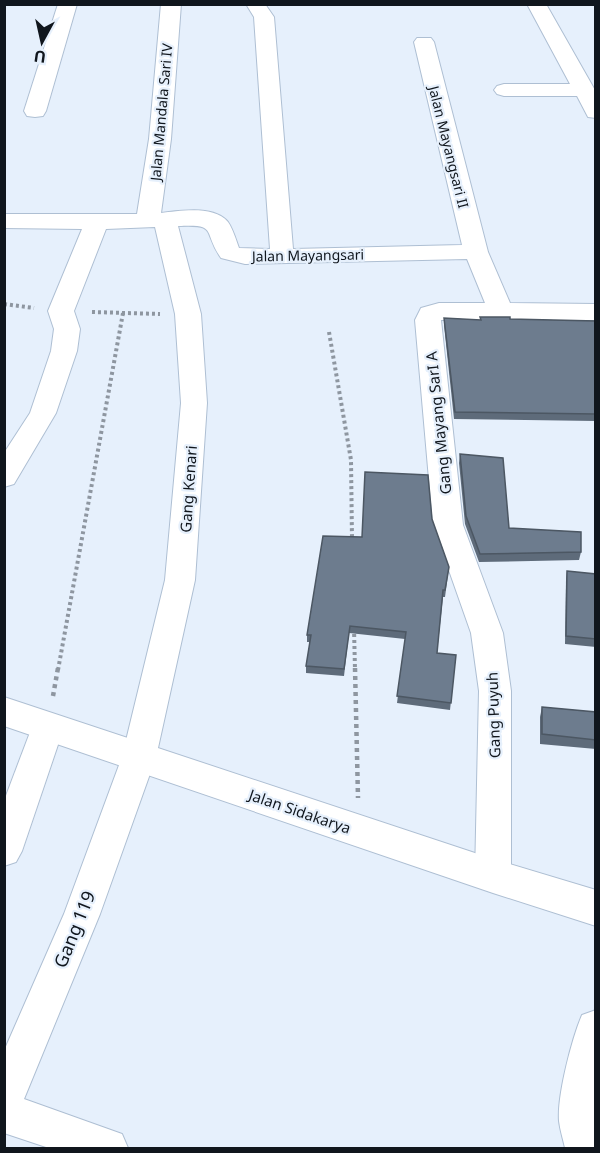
<svg xmlns="http://www.w3.org/2000/svg" width="600" height="1153" font-family="'Noto Sans',sans-serif">
  <rect width="100%" height="100%" fill="#e6f0fc"/>
  <g fill="none" stroke-linecap="round" stroke-linejoin="round">
    <!-- street casing -->
    <g stroke="#aebfd3" stroke-width="2">
      <g id="street">
        <path d="M58,4H77L46,111L43,116L35,117L27,116L24,111Z"/>
        <path d="M161,4H181L171,139L161,213C180,211 214,205 228,222C233,229 236,240 239,248L270,249L254,17L246,4H265L274,17L293,249L462,245L414,42L417,38H431L434,42L488,252L510,303L596,304V320H441L463,525L503,633L511,691V876L506,887L493,892L480,887L475,876L479,691L471,633L433,525L415,320L421,308L439,303H485L467,259L245,264L221,258C202,231 219,224 178,226L201,314L207,403L195,580L156,757L100,914L24,1099L122,1134L128,1148H49L4,1133V1051L64,914L122,757L165,580L181,403L175,314L155,227L106,229L74,311L80,329L77,351L56,413L14,484L4,487V453L30,413L51,351L54,329L48,311L82,229L4,228V214H137L149,139Z"/>
        <path d="M527,4H546L596,92V118L588,117L577,96H504L497,94L494,90L497,86L504,84H570Z"/>
        <path d="M48,714L60,718L64,727L22,851L16,862L4,866V801L32,727L36,718Z"/>
        <path d="M596,1010V1148H565C563,1139 560,1130 559,1121C557,1096 572,1038 582,1015Z"/>
      </g>
    </g>
    <!-- secondary casing -->
    <g stroke="#aebfd3" stroke-width="2">
      <path id="secondary" d="M4,697L493,859L596,890V926L493,893L4,726Z"/>
    </g>
    <!-- path-far1 -->
    <g stroke="#8e96a0" stroke-width="4" stroke-dasharray="3 3" stroke-linecap="butt">
      <path d="M4,304L34,308"/>
      <path d="M92,312L160,314"/>
      <path d="M329,332L351,460L352,540"/>
      <path d="M354,628L355,670"/>
      <path d="M58,670L123,313"/>
    </g>
    <!-- path -->
    <g stroke="#8e96a0" stroke-width="4.5" stroke-dasharray="4 4" stroke-linecap="butt">
      <path d="M355,668L358,798"/>
      <path d="M53,696L58,668"/>
    </g>
    <!-- street -->
    <use href="#street" fill="#fff" fill-rule="evenodd"/>
    <!-- secondary -->
    <use href="#secondary" fill="#fff" fill-rule="evenodd"/>
  </g>
  <!-- wall -->
  <g fill="#5e6b7a">
    <path d="M480,317L510,319L596,321V421L454,419L444,325V318L480,320Z"/>
    <path d="M460,454L509,528L581,552L579,560L479,562L465,524L459,463Z"/>
    <path d="M432,519L449,567L445,597H443L437,653L456,655L450,710L397,703L405,639L349,633L344,676L306,673V666L310,642H307V635L362,537Z"/>
    <path d="M567,571L596,574V647L565,644L566,579Z"/>
    <path d="M542,707L596,712V749L540,744V717Z"/>
  </g>
  <!-- building -->
  <g fill="#6d7c8e" stroke="#4c5763" stroke-width="1.5">
    <path d="M480,317H510V319L596,321V414L455,412L444,318L481,320Z"/>
    <path d="M460,454L503,458L509,528L581,532V552L480,554L466,516Z"/>
    <path d="M365,472L428,475L432,519L449,567L445,590H443L437,653L456,655L451,703L397,696L406,632L350,626L344,669L306,666L311,635H307L323,536L362,537Z"/>
    <path d="M567,571L596,574V639L566,636Z"/>
    <path d="M542,707L596,712V740L542,734Z"/>
  </g>
  <g text-anchor="middle" dominant-baseline="central" stroke-width="4.5" stroke-linejoin="round" paint-order="stroke">
    <!-- far-street labels -->
    <g font-size="14" fill="#10161d" stroke="#e6f0fc">
      <text transform="translate(161 112) rotate(-85)">Jalan Mandala Sari IV</text>
      <text transform="translate(449 147) rotate(76)">Jalan Mayangsari II</text>
      <text transform="translate(308 255) rotate(-1)">Jalan Mayangsari</text>
    </g>
    <!-- street labels -->
    <g font-size="15" fill="#10161d" stroke="#e6f0fc">
      <text transform="translate(438 423) rotate(-96)">Gang Mayang SarI A</text>
      <text transform="translate(188 489) rotate(-86)">Gang Kenari</text>
      <text transform="translate(493 715) rotate(-92)">Gang Puyuh</text>
      <text transform="translate(300 811) rotate(19)">Jalan Sidakarya</text>
    </g>
    <!-- near-street labels -->
    <g font-size="18" fill="#10161d" stroke="#e6f0fc">
      <text transform="translate(74 929) rotate(-68)">Gang 119</text>
    </g>
  </g>
  <!-- border -->
  <rect width="600" height="1153" fill="none" stroke="#10161d" stroke-width="12"/>
  <!-- north arrow -->
  <g transform="translate(42 42) rotate(188)" stroke="#e6f0fc" stroke-width="4.5" paint-order="stroke">
  <path d="M0-4.5L10 22L0 15L-10 22Z" fill="#10161d"/>
  <text y="-9" font-size="16" font-weight="bold" text-anchor="middle" fill="#10161d">U</text>
  </g>
</svg>
